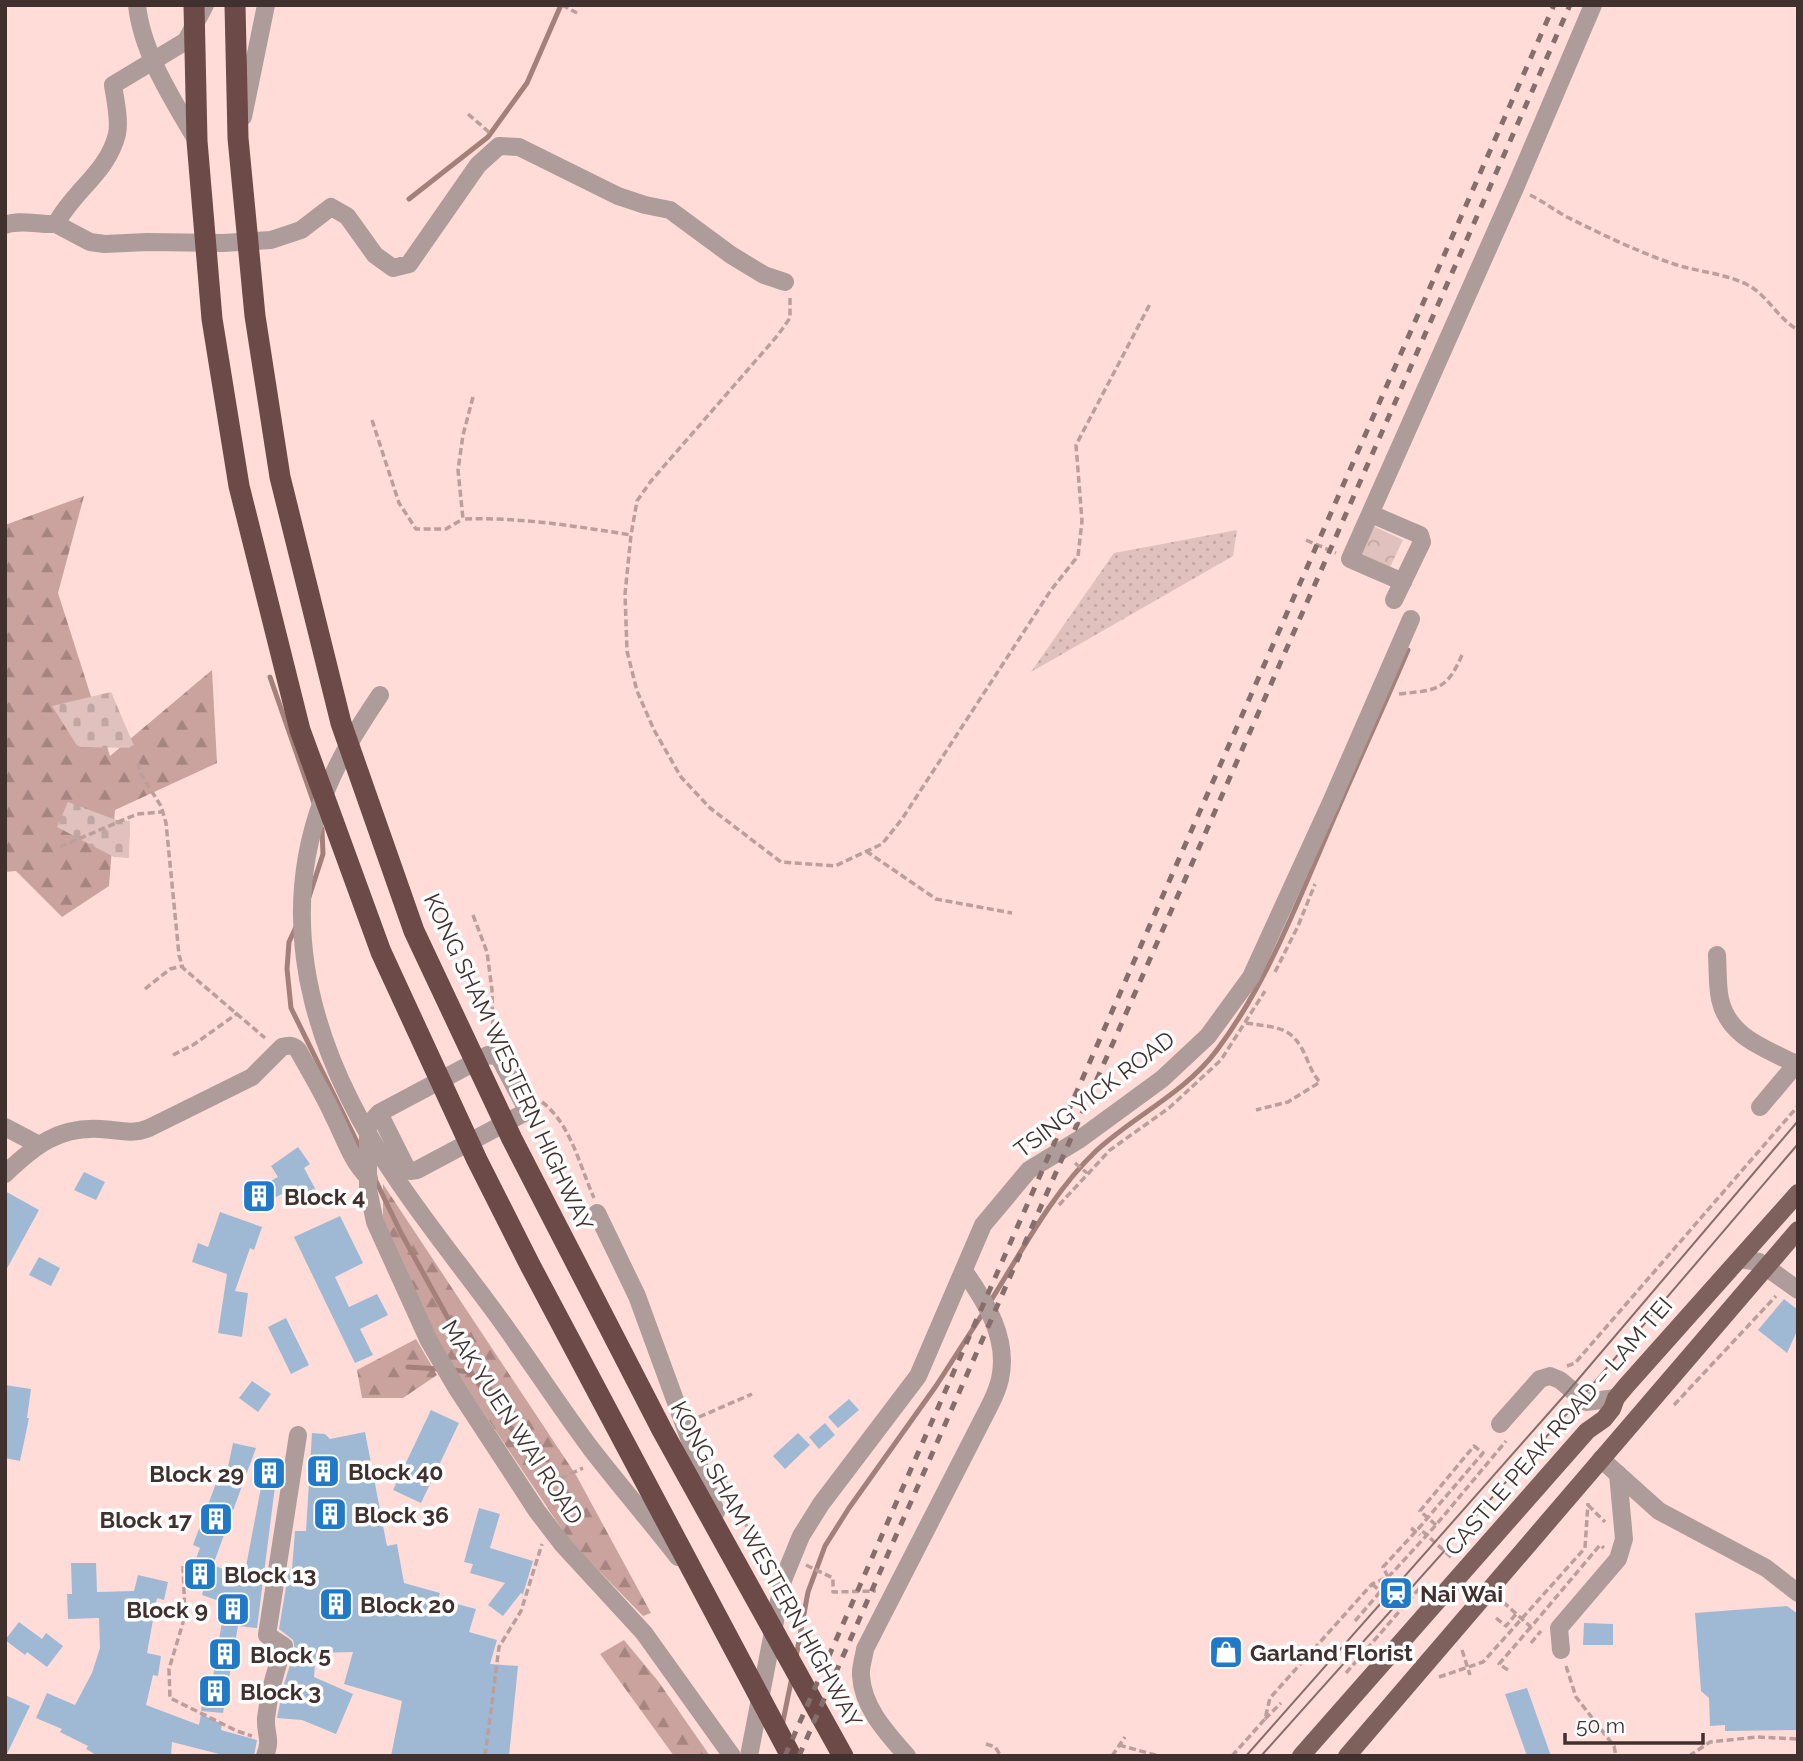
<svg xmlns="http://www.w3.org/2000/svg" width="1803" height="1761" font-family="Raleway,sans-serif">
  <defs>
    <pattern id="grass-dots" width="8" height="8" patternUnits="userSpaceOnUse" patternTransform="scale(1.75)"><rect width="8" height="8" fill="#e0c1bd"/><path d="M2 2h.1M6 6h.1" fill="none" stroke="#c1a6a3" stroke-width="1.8" stroke-linecap="round"/></pattern>
    <pattern id="forest-firs" width="22" height="20" patternUnits="userSpaceOnUse" patternTransform="scale(1.75)"><rect width="22" height="20" fill="#cba39e"/><path d="M5 1l3.5 6h-7zM16 11l3.5 6h-7z" fill="#a68581"/></pattern>
    <pattern id="cemetery-stones" width="16" height="16" patternUnits="userSpaceOnUse" patternTransform="scale(1.75)"><rect width="16" height="16" fill="#e0c1bd"/><path d="M2 7V4a2 2 0 0 1 4 0v3zM10 15v-3a2 2 0 0 1 4 0v3z" fill="#c1a6a3"/></pattern>
    <pattern id="park-crowns" width="20" height="18" patternUnits="userSpaceOnUse" patternTransform="scale(1.75)"><rect width="20" height="18" fill="#e0c1bd"/><path d="M2 6a3 3 0 1 1 6 0M12 15a3 3 0 1 1 6 0" fill="none" stroke="#c1a6a3"/></pattern>
  </defs>
  <rect width="100%" height="100%" fill="#ffdcd8"/>
  <!-- grass -->
  <path fill="url(#grass-dots)" d="M1237,530L1233,556L1031,672L1114,553Z"/>
  <!-- forest -->
  <g fill="url(#forest-firs)">
    <path d="M84,496L58,593L110,756L212,670L217,763L115,810L109,886L62,917L16,871L5,872V525Z"/>
    <path d="M383,1184L576,1475L651,1613L643,1616L570,1541L444,1354L383,1225Z"/>
    <path d="M416,1339L437,1375L403,1398H362L357,1370Z"/>
    <path d="M624,1640L658,1681L710,1756H674L600,1654Z"/>
  </g>
  <!-- cemetery -->
  <g fill="url(#cemetery-stones)">
    <path d="M111,692L135,748L78,747L52,706Z"/>
    <path d="M68,802L116,820L130,821L129,858L114,857L57,827Z"/>
  </g>
  <!-- park -->
  <path fill="url(#park-crowns)" d="M1371,525L1403,540L1389,569L1357,554Z"/>
  <g fill="none" stroke-linecap="round" stroke-linejoin="round">
    <!-- stream -->
    <g stroke="#a5807b" stroke-width="5">
      <path d="M409,199L488,137L527,83L561,5"/>
      <path d="M270,677L315,806"/>
      <path d="M309,897L323,854L322,829"/>
      <path d="M297,925L289,942L287,969L291,1008L362,1152"/>
      <path d="M374,1177L401,1233L460,1340L470,1372"/>
      <path d="M990,1302C1022,1251 1052,1193 1096,1151C1135,1115 1185,1093 1217,1050C1265,986 1294,911 1325,839C1352,775 1381,713 1408,650"/>
      <path d="M408,1367L439,1369"/>
      <path d="M453,1370L470,1372L526,1448L547,1460"/>
      <path d="M796,1657L808,1592L825,1546L849,1508L936,1386L985,1310"/>
      <path d="M782,1726L792,1677"/>
    </g>
  </g>
  <!-- building -->
  <g fill="#9fb9d4">
    <path d="M298,1147L310,1164L304,1168L317,1192L291,1206L284,1193L274,1198L273,1195L271,1199L250,1211L242,1196L278,1177L271,1166Z"/>
    <path d="M84,1172L105,1182L96,1200L74,1190Z"/>
    <path d="M5,1191L39,1210L5,1272Z"/>
    <path d="M220,1212L262,1227L254,1250L250,1248L235,1291L248,1293L242,1337L218,1333L227,1274L192,1262L198,1243L208,1247Z"/>
    <path d="M340,1216L363,1263L335,1277L349,1307L377,1294L388,1315L360,1329L373,1355L355,1363L294,1237Z"/>
    <path d="M39,1257L60,1268L51,1286L29,1275Z"/>
    <path d="M1784,1299L1798,1310V1329L1787,1353L1758,1330Z"/>
    <path d="M286,1318L309,1365L291,1374L268,1327Z"/>
    <path d="M252,1381L271,1394L258,1412L239,1398Z"/>
    <path d="M5,1385L31,1389L27,1418H29L20,1461L5,1458Z"/>
    <path d="M849,1399L859,1410L838,1428L828,1417Z"/>
    <path d="M431,1410L459,1423L421,1503L393,1490Z"/>
    <path d="M825,1423L835,1435L819,1449L809,1437Z"/>
    <path d="M365,1432L387,1546L397,1544L404,1583L440,1593L438,1599L476,1609L469,1632L497,1640L490,1664L518,1666L509,1756H391L402,1701L344,1684L353,1652L316,1653L314,1677L353,1694L336,1734L302,1720L277,1718L284,1684L295,1649L293,1640L279,1629L289,1569H292L295,1531H306L312,1433L325,1434L330,1439Z"/>
    <path d="M798,1433L810,1445L785,1469L773,1456Z"/>
    <path d="M233,1443L256,1448L213,1565L244,1577L266,1461L278,1463L257,1628L238,1626L223,1713L201,1711L206,1676L213,1677L225,1603L202,1595L204,1588L187,1582L200,1548L193,1545L218,1478L225,1481Z"/>
    <path d="M479,1508L500,1514L490,1548L533,1561L523,1594L521,1593L503,1616L488,1605L505,1583L470,1573L473,1564L464,1562Z"/>
    <path d="M71,1563H96L97,1592L134,1591L138,1575L168,1582L164,1600L157,1598L147,1653L161,1656L158,1676L153,1675L146,1705L199,1725L201,1714L222,1724L221,1730L257,1740L254,1756H227L172,1742L171,1756H98L86,1749L88,1746L60,1732L62,1729L36,1718L47,1693L75,1705L92,1673L100,1648L99,1618L68,1619L67,1594H72Z"/>
    <path d="M1787,1606L1798,1614V1730L1725,1731V1725L1710,1726L1709,1698L1701,1691L1695,1613Z"/>
    <path d="M19,1622L42,1639L46,1633L63,1646L47,1667L27,1652L25,1655L5,1640Z"/>
    <path d="M1584,1623L1613,1624V1645H1583Z"/>
    <path d="M1527,1688L1551,1756H1527L1505,1694Z"/>
    <path d="M5,1695L30,1706L6,1756H5Z"/>
  </g>
  <g fill="none" stroke-linecap="round" stroke-linejoin="round">
    <!-- path -->
    <g stroke="#bc9f9c" stroke-width="3.5" stroke-dasharray="7 3.5" stroke-linecap="butt">
      <path d="M562,5L577,13"/>
      <path d="M468,114L490,133"/>
      <path d="M1530,195C1543,201 1554,210 1567,217C1601,234 1638,252 1674,264C1698,272 1723,273 1746,284C1768,295 1777,318 1798,330"/>
      <path d="M790,298V318L778,335L651,481L637,501L631,535L625,594L627,651L637,691L654,730L681,777L710,808L781,862L835,866L882,844L902,819L1051,590L1078,556L1082,521L1076,445L1151,302"/>
      <path d="M473,397L463,435L458,470L463,519C519,517 575,526 631,535"/>
      <path d="M372,420L399,503L416,529H446L463,519"/>
      <path d="M1306,540L1336,553"/>
      <path d="M1399,694C1433,690 1446,693 1462,655"/>
      <path d="M138,763L140,773L161,806L166,823L179,955L183,968L265,1038"/>
      <path d="M60,847L137,814L162,812"/>
      <path d="M866,851L936,899L1012,913"/>
      <path d="M473,915L487,952L492,990L493,1039"/>
      <path d="M1275,972L1298,926L1315,884"/>
      <path d="M145,989L170,969L182,966"/>
      <path d="M1246,1023C1277,1028 1292,1025 1306,1057C1310,1066 1313,1075 1320,1082L1288,1102L1256,1110"/>
      <path d="M173,1055L193,1045L238,1013"/>
      <path d="M542,1102C571,1124 580,1167 594,1198"/>
      <path d="M1075,1163L1087,1173"/>
      <path d="M1059,1205L1110,1150L1169,1108L1221,1060L1265,991"/>
      <path d="M1567,1366L1575,1363L1798,1106"/>
      <path d="M1674,1405L1776,1296"/>
      <path d="M699,1417L752,1394"/>
      <path d="M726,1482L767,1570"/>
      <path d="M542,1487L583,1468"/>
      <path d="M1588,1505L1605,1522"/>
      <path d="M1436,1525L1420,1511L1474,1446L1483,1453L1419,1528L1452,1558"/>
      <path d="M1411,1528L1420,1535"/>
      <path d="M806,1565L833,1578V1592L876,1591"/>
      <path d="M183,1566L185,1616L169,1669L170,1698L237,1731L252,1736"/>
      <path d="M1388,1577L1383,1567L1419,1528"/>
      <path d="M1372,1584L1401,1609"/>
      <path d="M1503,1602L1531,1627L1600,1545L1604,1548"/>
      <path d="M1496,1618L1506,1626L1516,1614"/>
      <path d="M1355,1621L1380,1592"/>
      <path d="M1531,1643L1541,1631"/>
      <path d="M1462,1650L1470,1675"/>
      <path d="M1566,1666L1576,1697L1614,1746L1616,1756"/>
      <path d="M1508,1670L1499,1664L1531,1627"/>
      <path d="M1346,1673L1424,1583"/>
      <path d="M1439,1677L1483,1662L1585,1548L1588,1503"/>
      <path d="M1265,1719L1281,1703"/>
      <path d="M986,1744L995,1747L1001,1756"/>
      <path d="M1119,1745L1159,1756"/>
      <path d="M485,1756L499,1647L521,1611L542,1544"/>
      <path d="M1112,1756L1125,1737"/>
      <path d="M1232,1756L1265,1719L1270,1698L1372,1584L1388,1577L1394,1571L1436,1525L1506,1441"/>
      <path d="M1689,1756L1710,1742L1757,1737L1798,1739"/>
    </g>
    <!-- minor -->
    <g stroke="#ae9c9a" stroke-width="18">
      <path d="M137,5C142,53 173,100 197,141"/>
      <path d="M243,117L266,5"/>
      <path d="M56,224L90,242L105,244L147,242L223,243L271,240L301,230L331,207L347,216L375,255L393,268L409,264L478,165L499,146L519,147L618,196L645,205L670,210L731,255L764,275L785,282"/>
      <path d="M5,225C19,219 40,225 56,224C73,191 108,172 117,134C120,120 115,99 113,85L186,41L205,5"/>
      <path d="M1371,514L1420,535L1422,542L1394,600"/>
      <path d="M1403,582L1350,559L1515,188L1593,5"/>
      <path d="M380,695C357,729 336,763 322,801C272,937 322,1071 400,1184C428,1225 459,1264 488,1303C524,1351 556,1402 592,1450C620,1486 650,1521 678,1557"/>
      <path d="M1717,955C1718,969 1717,985 1720,999C1728,1037 1765,1048 1796,1064"/>
      <path d="M1760,1107L1798,1062"/>
      <path d="M379,1113L406,1167L410,1171L417,1170L524,1113L525,1106L499,1057L488,1055L379,1113L368,1125V1189L375,1222L429,1341L456,1387L537,1511L563,1545L644,1633L732,1756"/>
      <path d="M5,1127L39,1145"/>
      <path d="M5,1174C34,1146 59,1126 101,1129C118,1130 133,1135 149,1128L252,1077L282,1047C289,1045 293,1045 298,1050C310,1072 323,1093 333,1115C344,1136 351,1161 369,1178"/>
      <path d="M597,1213L637,1296L716,1512"/>
      <path d="M1740,1259L1759,1262L1798,1290"/>
      <path d="M1500,1424L1540,1379L1550,1376L1560,1380L1586,1402L1616,1398"/>
      <path d="M1601,1459L1659,1511L1766,1568L1798,1593"/>
      <path d="M1561,1650L1559,1628L1618,1559L1624,1539L1618,1474"/>
      <path d="M265,1756C272,1738 265,1735 266,1718C269,1692 275,1671 284,1646L267,1635L298,1435"/>
      <path d="M749,1756L783,1580L801,1536L821,1504L918,1376L983,1225L1029,1170L1080,1139L1162,1079L1208,1036L1251,977L1332,800L1411,619"/>
      <path d="M907,1756C887,1733 863,1708 861,1676C860,1668 864,1657 865,1649L990,1405C994,1397 998,1388 1000,1379C1009,1339 986,1302 964,1271"/>
    </g>
    <!-- major -->
    <g stroke="#7e605c" stroke-width="18">
      <path d="M1301,1756L1587,1431L1604,1419L1612,1409L1616,1398L1626,1386L1798,1193"/>
      <path d="M1347,1756L1798,1230"/>
    </g>
    <!-- highway -->
    <g stroke="#6c4a47" stroke-width="21">
      <path d="M194,5L197,141L212,319L239,486L300,730L381,952L477,1160L530,1265L791,1756"/>
      <path d="M235,5L238,138L255,316L280,477L341,723L414,931L512,1139L662,1430L843,1756"/>
    </g>
    <!-- tram -->
    <g stroke="#856e6b" stroke-width="2">
      <path d="M1246,1756L1570,1389L1798,1121"/>
      <path d="M1261,1756L1581,1398L1798,1144"/>
    </g>
    <!-- rail -->
    <g stroke="#856e6b" stroke-width="5" stroke-dasharray="9 9" stroke-linecap="butt">
      <path d="M785,1756L1554,5"/>
      <path d="M799,1756L1570,5"/>
    </g>
  </g>
  <!-- icons -->
  <defs>
    <g id="building-square" transform="scale(1.75)"><rect x="-9" y="-9" width="18" height="18" rx="4" fill="#207ac7" stroke="#fff"/><path d="M-4-6H4V6H1V3H-1V6H-4ZM-2.5-4.3h1.7v1.8h-1.7ZM.8-4.3h1.7v1.8H.8ZM-2.5-1h1.7V.8h-1.7ZM.8-1h1.7V.8H.8Z" fill="#fff"/></g>
    <g id="station-square" transform="scale(1.75)"><rect x="-9" y="-9" width="18" height="18" rx="4" fill="#207ac7" stroke="#fff"/><path d="M-3-6H3Q5-6 5-4V2Q5 4 3 4L4.5 6H3L1.5 4h-3L-3 6H-4.5L-3 4Q-5 4-5 2V-4Q-5-6-3-6ZM-3.5-4v3h7v-3ZM-3.5 1v1.5H-2V1ZM2 1v1.5H3.5V1Z" fill="#fff"/></g>
    <g id="shop-square" transform="scale(1.75)"><rect x="-9" y="-9" width="18" height="18" rx="4" fill="#207ac7" stroke="#fff"/><path d="M-5-2.5h2.3a2.7 3.5 0 0 1 5.4 0H5L5.5 6h-11ZM-1.5-2.5h3a1.5 2.3 0 0 0-3 0Z" fill="#fff"/></g>
  </defs>
  <g fill-rule="evenodd">
    <use href="#building-square" x="259" y="1196"/>
    <use href="#building-square" x="323" y="1471"/>
    <use href="#building-square" x="269" y="1473"/>
    <use href="#building-square" x="330" y="1514"/>
    <use href="#building-square" x="216" y="1519"/>
    <use href="#building-square" x="200" y="1574"/>
    <use href="#station-square" x="1396" y="1593"/>
    <use href="#building-square" x="336" y="1604"/>
    <use href="#building-square" x="233" y="1609"/>
    <use href="#shop-square" x="1226" y="1652"/>
    <use href="#building-square" x="225" y="1654"/>
    <use href="#building-square" x="215" y="1691"/>
  </g>
  <g text-anchor="middle" dominant-baseline="central" stroke-width="7" stroke-linejoin="round" paint-order="stroke">
    <!-- street labels -->
    <g font-size="23" fill="#40302e" stroke="#fff">
      <text transform="translate(509 1062) rotate(65)">KONG SHAM WESTERN HIGHWAY</text>
      <text transform="translate(1094 1094) rotate(-37)">TSING YICK ROAD</text>
      <text transform="translate(513 1422) rotate(57)">MAK YUEN WAI ROAD</text>
      <text transform="translate(1558 1426) rotate(-49)">CASTLE PEAK ROAD – LAM TEI</text>
      <text transform="translate(767 1564) rotate(61)">KONG SHAM WESTERN HIGHWAY</text>
    </g>
    <!-- poi labels -->
    <g font-size="23" font-weight="bold" fill="#40302e" stroke="#fff" text-anchor="start">
      <text x="284" y="1196">Block 4</text>
      <text x="348" y="1471">Block 40</text>
      <text x="244" y="1473" text-anchor="end">Block 29</text>
      <text x="354" y="1514">Block 36</text>
      <text x="192" y="1519" text-anchor="end">Block 17</text>
      <text x="224" y="1574">Block 13</text>
      <text x="1420" y="1593">Nai Wai</text>
      <text x="360" y="1604">Block 20</text>
      <text x="208" y="1609" text-anchor="end">Block 9</text>
      <text x="1250" y="1652">Garland Florist</text>
      <text x="250" y="1654">Block 5</text>
      <text x="240" y="1691">Block 3</text>
    </g>
  </g>
  <!-- border -->
  <rect width="1803" height="1761" fill="none" stroke="#40302e" stroke-width="14"/>
  <!-- scale -->
  <path d="M1565 1733v10h138v-10" fill="none" stroke="#40302e" stroke-width="3.5"/>
  <text x="1576" y="1733" font-size="21" fill="#40302e" stroke="#ffffff" stroke-width="5" paint-order="stroke">50 m</text>
</svg>
